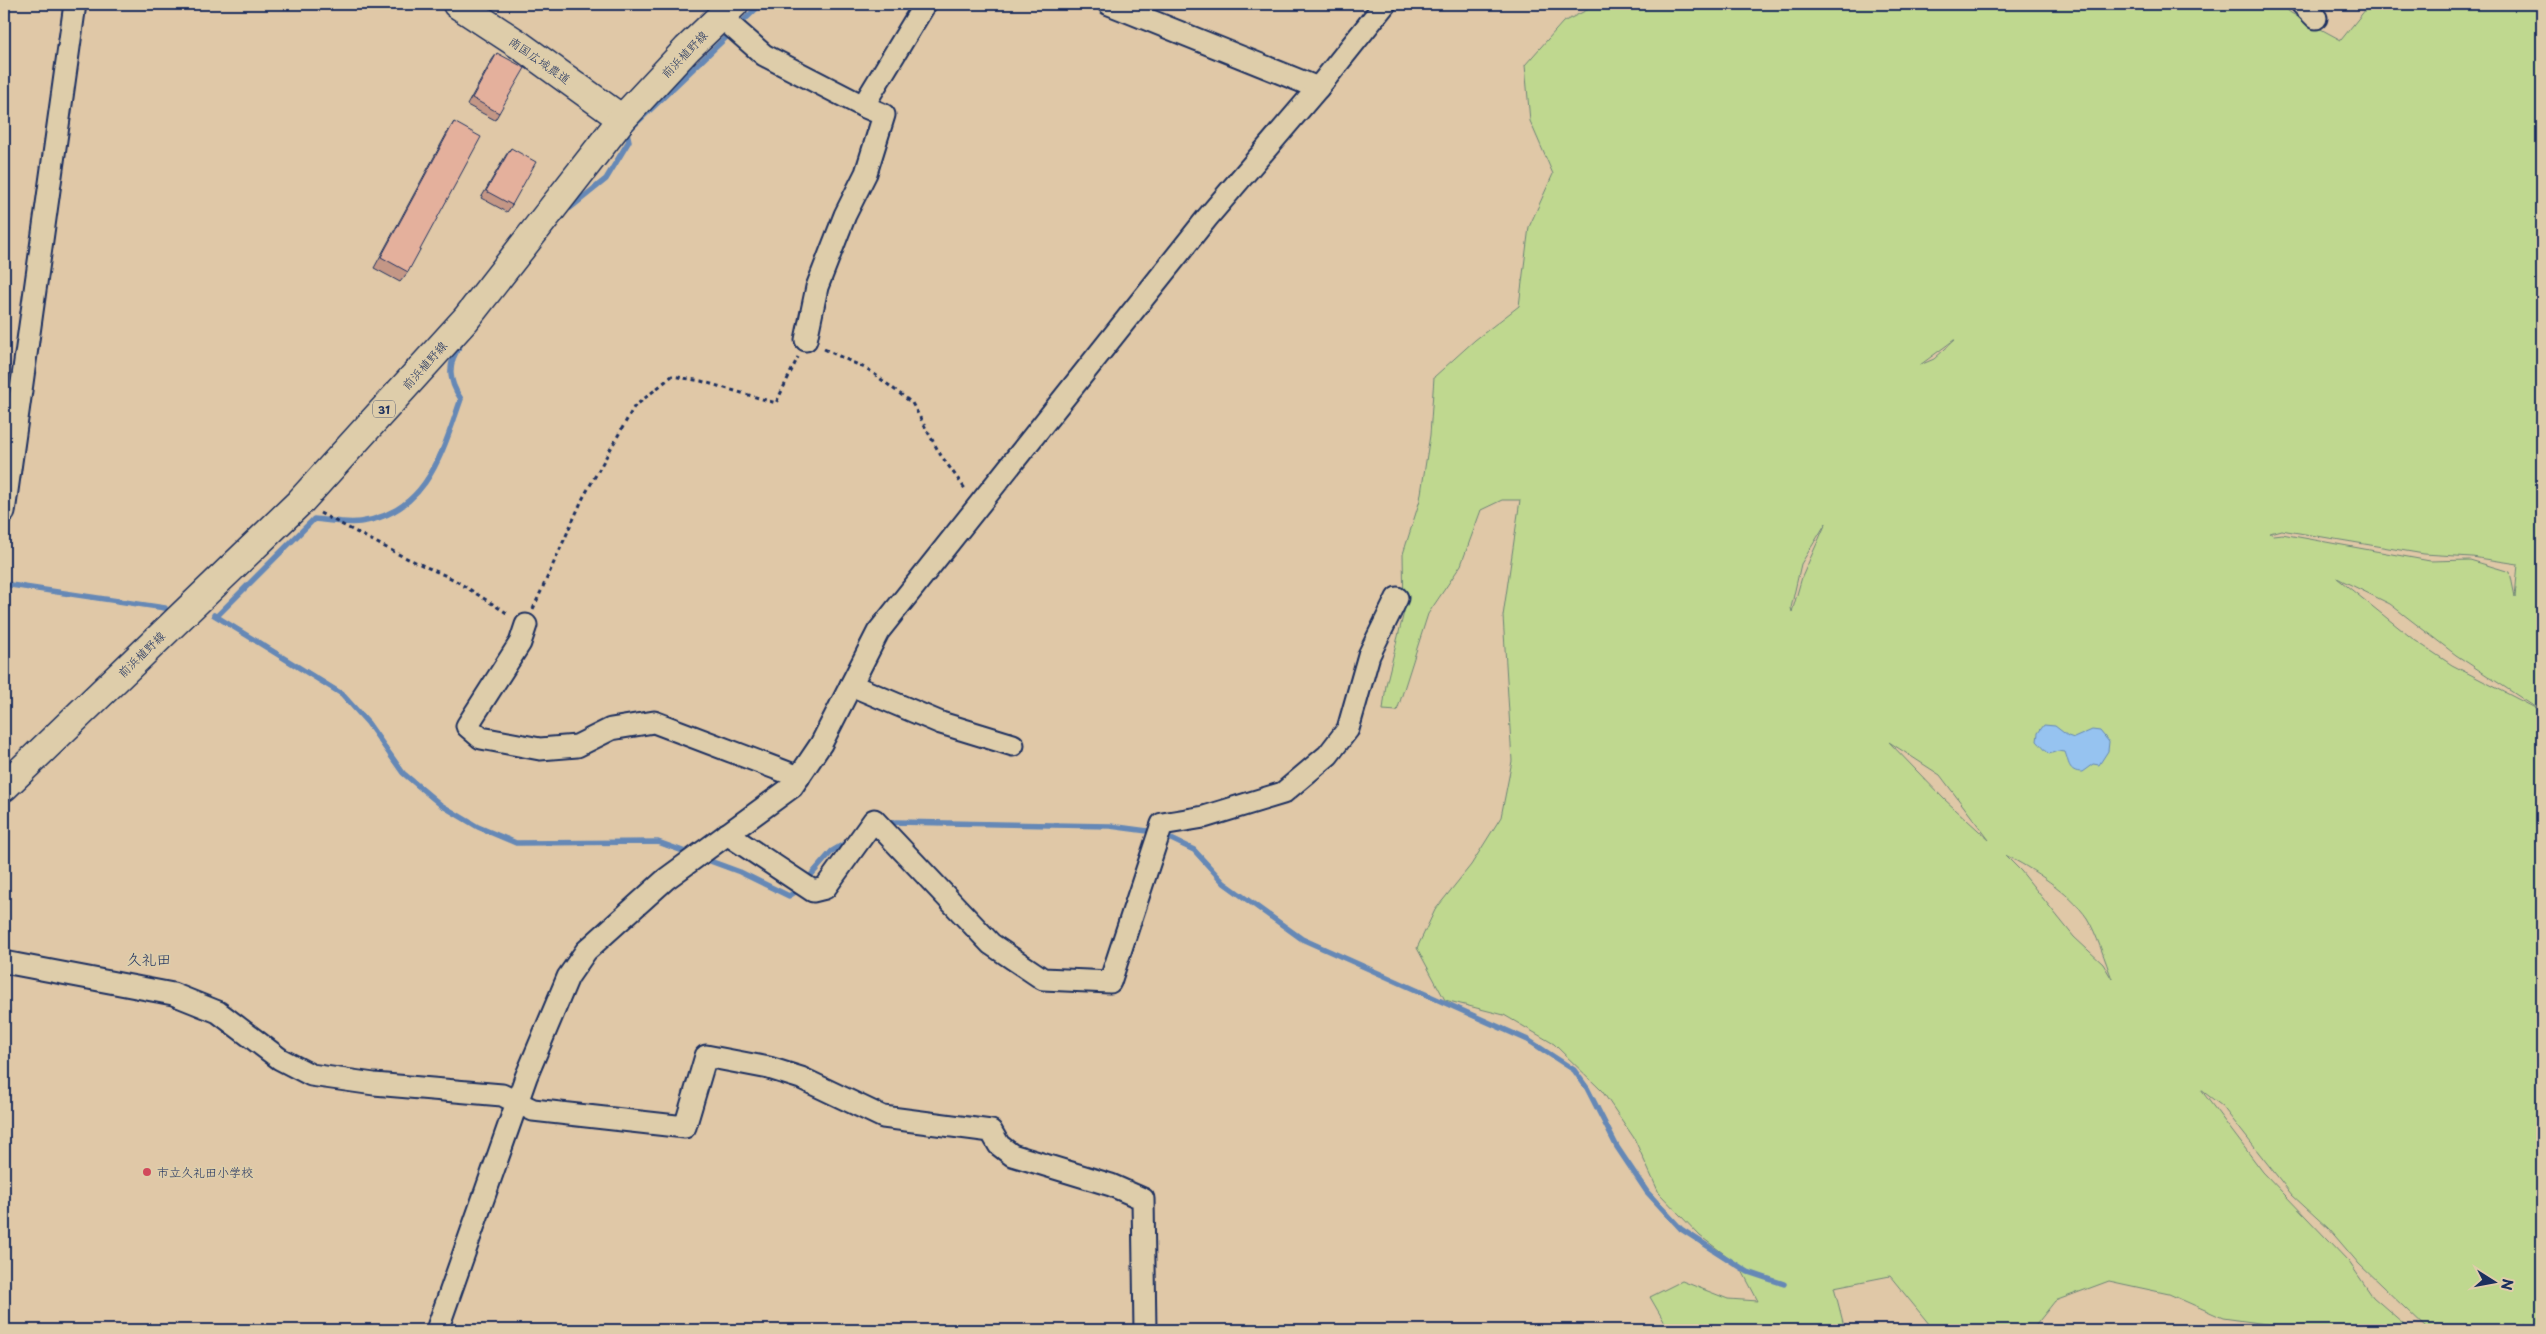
<svg xmlns="http://www.w3.org/2000/svg" width="2546" height="1334" font-family="'Playpen Sans','Klee One',sans-serif">
  <rect width="100%" height="100%" fill="#e0c8a7"/>
  <filter id="ink" filterUnits="userSpaceOnUse"><feTurbulence type="fractalNoise" baseFrequency=".02" numOctaves="2"/><feDisplacementMap in="SourceGraphic" scale="10" xChannelSelector="R" yChannelSelector="G"/><feConvolveMatrix kernelMatrix="1 2 1 2 8 2 1 2 1" color-interpolation-filters="sRGB"/></filter>
  <g filter="url(#ink)">
    <!-- green -->
    <path fill="#bfd88f" stroke="#6d8476" fill-rule="evenodd" d="M1599,4H2279L2291,13L2341,40L2370,4H2542V390H2540L2542,391V1140L2537,1155L2542,1158V1330H2428L2359,1264L2329,1229L2292,1195L2222,1106L2201,1090L2263,1172L2349,1262L2373,1297L2411,1330H2309L2223,1318L2169,1294L2109,1281L2055,1301L2032,1330H1934L1890,1276L1834,1287L1845,1330H1663L1665,1323L1650,1297L1682,1281L1728,1299L1758,1301L1739,1265L1700,1236L1659,1193L1634,1138L1602,1091L1554,1044L1504,1015L1445,1000L1417,948L1435,910L1471,865L1501,817L1512,761L1503,616L1520,500H1502L1481,510L1461,565L1428,614L1397,711L1383,710L1386,685L1404,612L1403,554L1420,500L1430,435L1434,377L1475,340L1519,306L1529,227L1553,174L1530,121L1525,65L1563,22ZM1955,340L1934,359L1920,365L1954,340ZM1826,523L1802,577L1792,612L1791,608L1801,564ZM2281,530L2424,554L2472,557L2518,564L2515,597L2510,572L2470,560L2430,561L2282,534L2273,535L2270,533ZM2337,578L2390,604L2456,655L2541,711L2452,665L2413,639ZM1889,742L1940,775L1989,840L1944,799ZM2005,855C2032,868 2070,893 2087,918C2096,932 2106,963 2112,979L2103,964L2074,937L2021,871Z"/>
    <!-- water -->
    <g fill="#96c3f0" stroke="#6588b6">
      <path d="M2044,725L2055,726L2068,736L2074,738L2092,730L2100,731L2109,742L2108,751L2099,765L2093,764L2082,772C2068,772 2069,762 2065,752L2058,751L2049,754L2037,741L2038,733Z"/>
      <path d="M2524,1324L2537,1327L2540,1330H2508Z"/>
    </g>
    <g fill="none" stroke-linecap="round" stroke-linejoin="round">
      <!-- stream -->
      <g stroke="#6588b6" stroke-width="5.5">
        <path d="M570,208L606,179L629,141L627,132L761,4"/>
        <path d="M4,584L165,608"/>
        <path d="M214,615L342,694L368,723L403,773L441,805L478,827L516,843L658,842L691,854"/>
        <path d="M218,615L314,519C328,520 346,524 360,522C427,513 442,453 461,399C448,380 447,363 461,344"/>
        <path d="M885,825L896,822L1110,826L1155,832"/>
        <path d="M1163,835L1194,850L1224,883L1302,939L1528,1040L1574,1070L1587,1088L1617,1147L1647,1192L1681,1229L1748,1272L1784,1284"/>
        <path d="M702,858L740,872L789,896L800,889"/>
        <path d="M805,882L832,851L849,841"/>
      </g>
      <!-- minor casing -->
      <g stroke="#1b2f5e" stroke-width="25">
        <g id="minor">
          <path d="M1109,4L1318,88"/>
          <path d="M2302,4L2316,18"/>
          <path d="M721,17L764,55L863,106L925,4"/>
          <path d="M806,340L817,287L845,215L866,173L884,115L863,106"/>
          <path d="M4,512L75,4"/>
          <path d="M526,625L520,643L467,726L481,738L540,749L577,746L611,729L654,722L799,777"/>
          <path d="M851,685L941,723L1013,745"/>
          <path d="M727,834L813,891L825,888L874,820L991,944L1043,979L1110,982L1162,824L1204,817L1283,793L1328,755L1348,729L1369,655L1397,598"/>
          <path d="M4,962L173,994L218,1012L280,1059L311,1075L374,1084L502,1095L533,1110L685,1127L706,1056L769,1068L801,1078L883,1117L991,1131L999,1145L1012,1155L1111,1185L1143,1199L1145,1330"/>
          <path d="M437,1330L526,1077L568,977L586,951L666,879L792,787L821,744L878,632L1207,218L1318,88L1385,4"/>
        </g>
      </g>
      <!-- tertiary casing -->
      <g stroke="#1b2f5e" stroke-width="31">
        <path id="tertiary" d="M457,4L518,44L622,119"/>
      </g>
      <!-- primary casing -->
      <g stroke="#1b2f5e" stroke-width="31">
        <path id="primary" d="M4,787L300,502L466,319L622,119L687,49L734,4"/>
      </g>
      <!-- path -->
      <g stroke="#1b2f5e" stroke-width="3" stroke-dasharray="4 4" stroke-linecap="butt">
        <path d="M824,349L869,370L912,403L940,454L966,490"/>
        <path d="M320,513L402,556L453,579L510,615"/>
        <path d="M533,609L583,498L634,407L672,376L701,381L776,403L798,357"/>
      </g>
      <!-- minor -->
      <use href="#minor" stroke="#decdaa" stroke-width="21"/>
      <!-- tertiary -->
      <use href="#tertiary" stroke="#decdaa" stroke-width="28"/>
      <!-- primary -->
      <use href="#primary" stroke="#decdaa" stroke-width="28"/>
    </g>
    <!-- wall -->
    <g fill="#c49786" stroke="#1b2f5e">
      <path d="M497,53L499,113L495,120L467,105L492,60Z"/>
      <path d="M454,122L408,272L400,282L374,268L447,133Z"/>
      <path d="M511,148L512,205L507,212L481,198L506,155Z"/>
    </g>
    <!-- building -->
    <g fill="#e4b09c" stroke="#1b2f5e">
      <path d="M497,53L525,68L499,113L472,98Z"/>
      <path d="M454,122L481,137L408,272L381,257Z"/>
      <path d="M511,148L536,162L512,205L486,191Z"/>
    </g>
  </g>
  <!-- markers -->
  <circle fill="#d1495b" stroke="#decdaa" stroke-width="2" cx="147" cy="1172" r="5"/>
  <g text-anchor="middle" dominant-baseline="central" stroke-width="4" stroke-linejoin="round" paint-order="stroke">
    <!-- shield labels -->
    <rect fill="#decdaa" stroke="#565e75" stroke-width="1" x="373" y="400.5" width="22" height="17" rx="4"/>
    <g font-size="11" font-weight="bold" fill="#1b2f5e">
      <text x="384" y="409">31</text>
    </g>
    <!-- street labels -->
    <g font-size="12" fill="#1b2f5e" stroke="#decdaa">
      <text transform="translate(684 54) rotate(-46)">前浜植野線</text>
      <text transform="translate(540 60) rotate(35)">南国広域農道</text>
      <text transform="translate(424 365) rotate(-48)">前浜植野線</text>
      <text transform="translate(141 654) rotate(-44)">前浜植野線</text>
    </g>
    <!-- poi labels -->
    <g font-size="12" fill="#1b2f5e" stroke="#decdaa" text-anchor="start">
      <text x="157" y="1172">市立久礼田小学校</text>
    </g>
    <!-- quarter labels -->
    <g font-size="15" fill="#1b2f5e" stroke="#decdaa">
      <text x="149" y="958">久礼田</text>
    </g>
  </g>
  <!-- margin -->
  <rect width="2546" height="1334" fill="none" stroke="#decdaa" stroke-width="20"/>
  <rect x="10" y="10" width="2526" height="1314" fill="none" stroke="#1b2f5e" stroke-width="2" filter="url(#ink)"/>
  <!-- north arrow -->
  <g transform="translate(2494 1282) rotate(101)" stroke="#decdaa" stroke-width="4" paint-order="stroke">
  <path d="M0-4L9 19L0 12L-9 19Z" fill="#1b2f5e"/>
  <text y="-8" font-size="14" font-weight="bold" text-anchor="middle" fill="#1b2f5e">N</text>
  </g>
</svg>
